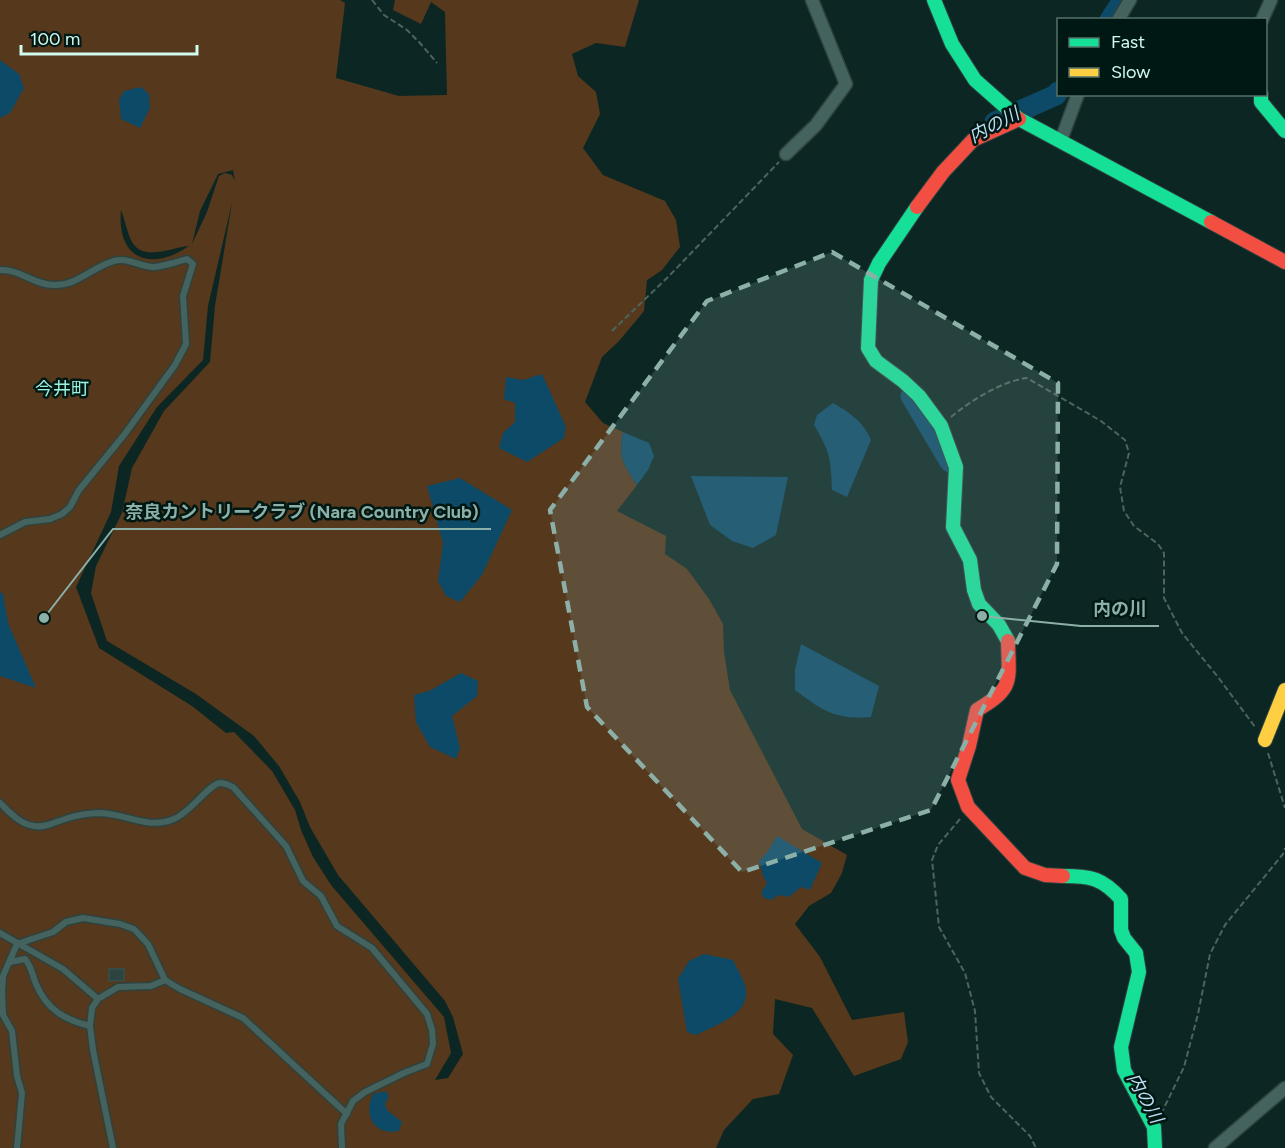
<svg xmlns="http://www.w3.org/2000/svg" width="1285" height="1148" font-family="Figtree,'Noto Sans JP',sans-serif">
  <rect width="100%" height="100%" fill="#0c2723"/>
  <!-- green -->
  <path fill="#56381c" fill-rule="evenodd" d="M0,0H340L345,3L336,78L399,96L447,95L445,12L431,2L421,24L393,10L395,0H639L625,47L596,43L572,54L578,76L596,92L600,114L583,148L603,175L665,201L676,220L680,247L662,270L647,280L644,311L619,341L602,357L585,402L603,423L623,432C618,457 623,464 637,485L617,511L666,536L665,554L687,569L709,599L723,624L724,652L730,690L802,829L847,855L842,873L831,893L809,906L795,924L820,957L852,1020L904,1012L908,1042L901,1059L854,1076L812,1008L775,999L773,1034L793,1055L779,1094L753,1099L724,1130L716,1148H0ZM233,170L235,181L232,175L225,173L219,176L207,212L192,244L200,211L218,174ZM232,203L215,306L210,362L164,411L132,468L122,513L96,566L91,593L107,641L196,694L254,736L279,766L300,802L310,827L338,875L445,1001L453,1017L463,1054L448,1078L435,1080L451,1053L444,1017L331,885L313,857L301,830L295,810L272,771L234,732L226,733L192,706L99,648L76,587L111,512L119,466L157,407L203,360L208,306ZM121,210C125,220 127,232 132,242C144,262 172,247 189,246C152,272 116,260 121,210Z"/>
  <!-- water -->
  <g fill="#0c4a68">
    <path d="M0,60L19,74L24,88L10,113L0,118Z"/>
    <path d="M141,87L149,94L150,108L140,128L121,119L119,100L124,91Z"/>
    <path d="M542,374L566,427L564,438L527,462L499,448L503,433L515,422V403L504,399L506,377L523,380Z"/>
    <path d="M833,403C849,412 864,422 871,440L847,497L832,490C831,459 830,452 814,425L817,415Z"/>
    <path d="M623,432L649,443L654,456L648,470L637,485C623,464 618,457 623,432Z"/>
    <path d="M691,476L788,477L776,535L753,548L732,541L710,525Z"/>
    <path d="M460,478L512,510L482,575L460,602L446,596L438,581L443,543L427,486Z"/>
    <path d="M0,593H3L8,623L36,688L0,676Z"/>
    <path d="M801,644L879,686L871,717C835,720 823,711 795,690V670Z"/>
    <path d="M461,673L478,681L477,696L452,716L460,748L456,759L430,747L416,722L414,695L429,691Z"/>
    <path d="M777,836L822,863L810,890L801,887L789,897L779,895L771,900L764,898L761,893L767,883L763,876L759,861L768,851Z"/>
    <path d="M704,954L733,960C737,969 745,981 746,990C749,1015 714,1026 696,1035L687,1032L678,979L689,961Z"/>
    <path d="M385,1091L389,1096L385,1104L387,1110L402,1122L399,1131C374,1136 363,1115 373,1094Z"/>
  </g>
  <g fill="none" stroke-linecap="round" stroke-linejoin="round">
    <!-- river -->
    <g stroke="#0c4a68" stroke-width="21">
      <path d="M1110,20L1123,0"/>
      <path d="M995,122L1056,95L1058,92"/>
      <path d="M911,396L950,462"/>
    </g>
  </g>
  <!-- building -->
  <path fill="#2c4340" stroke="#34504e" stroke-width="1.5" d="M109,969H124V980L109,981Z"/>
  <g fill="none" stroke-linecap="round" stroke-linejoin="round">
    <!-- lane casing -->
    <g stroke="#2e423e" stroke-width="9">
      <g id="lane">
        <path d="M0,270C20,269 34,285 54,285C77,286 92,267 114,261C129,257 139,267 154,267C165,266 177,262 187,259L193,264L183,296L186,344L175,365L124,435L79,490L70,507L62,514L50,519L25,522L0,535"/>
        <path d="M0,803C9,812 20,824 34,826C45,828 55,822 65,819C77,815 89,813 101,813C126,814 148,830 174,819C191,812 209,784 220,783C225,783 229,785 233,787L286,846L303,881L321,896L337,926L372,948L427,1014L432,1030L433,1044L427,1064L406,1072L365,1092L353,1101L341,1124L342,1148"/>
        <path d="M0,933L63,969L98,999"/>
        <path d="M10,962L25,959C32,967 32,975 36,984C47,1010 65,1020 90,1026"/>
        <path d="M17,1148L22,1093L17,1076L12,1031L3,1015L2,993L3,976L17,944L53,932L66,922L83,918L120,924L134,929L148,944L165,980L180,989L243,1018L347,1114"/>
        <path d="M113,1148L93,1050L90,1026L92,1008L98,999L118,987L151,986L165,980"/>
      </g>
    </g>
    <!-- street casing -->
    <g stroke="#2e423e" stroke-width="15">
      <g id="street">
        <path d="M1118,20L1130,0"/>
        <path d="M1262,20L1271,0"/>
        <path d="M1061,140L1078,94"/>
        <path d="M786,154L816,125L846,84L812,0"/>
        <path d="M1215,1148L1285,1088"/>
      </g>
    </g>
    <!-- fast casing -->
    <g stroke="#2e423e" stroke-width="16">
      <g id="fast">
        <path d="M934,0L952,44L975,80L1019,119L1211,222"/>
        <path d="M1261,94V102L1285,131"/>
        <path d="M917,207L879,263L871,280L868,348L876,361L903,381L919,396L941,426L956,467L953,527L970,560L974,590L979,604L999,625L1008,641"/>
        <path d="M1063,876C1091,876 1102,878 1121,899V930L1124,938L1136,953L1139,972L1121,1047L1124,1070L1154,1127L1155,1148"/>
      </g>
    </g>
    <!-- slow casing -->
    <g stroke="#2e423e" stroke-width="16">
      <path id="slow" d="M1265,740L1285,690"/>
    </g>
    <!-- jam casing -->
    <g stroke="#2e423e" stroke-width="16">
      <g id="jam">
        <path d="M917,207L943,172L973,140L1019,119"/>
        <path d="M1211,222L1285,262"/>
        <path d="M1008,641C1009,682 1014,688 977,710L969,746L958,780L968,807L1025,868L1045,875L1063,876"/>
      </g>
    </g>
    <!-- path -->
    <g stroke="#4b645f" stroke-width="2" stroke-dasharray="6 3" stroke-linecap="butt">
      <path d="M372,0L384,15L407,30L420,43L437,63"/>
      <path d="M612,331L668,277L779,162"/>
      <path d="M951,417C970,401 1002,381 1027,378L1101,421L1125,440L1129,453L1120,487L1124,511L1134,526L1158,544L1164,553V598L1182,633L1218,677L1255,727"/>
      <path d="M1268,753L1285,808"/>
      <path d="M960,819L938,845L932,860L939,927L965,973L975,1011L979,1073L991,1097L1030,1136L1036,1148"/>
      <path d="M1161,1114L1184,1067L1198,1014L1210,954L1225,925L1283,854L1285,848"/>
    </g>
    <!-- lane -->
    <use href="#lane" stroke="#45635e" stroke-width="6"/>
    <!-- street -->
    <use href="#street" stroke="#45635e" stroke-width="12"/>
    <!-- fast -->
    <use href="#fast" stroke="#16e098" stroke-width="14"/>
    <!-- slow -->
    <use href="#slow" stroke="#ffcf43" stroke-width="14"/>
    <!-- jam -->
    <use href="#jam" stroke="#f24e42" stroke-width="14"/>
  </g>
  <!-- marked area -->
  <path fill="#8cb0a8" fill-opacity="0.2" stroke="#8cb0a8" stroke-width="4.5" stroke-dasharray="12 8" stroke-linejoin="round" d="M832,252L1058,383L1057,564L931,810L742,872L587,707L550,510L707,301Z"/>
  <g text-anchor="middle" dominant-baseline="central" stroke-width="5" stroke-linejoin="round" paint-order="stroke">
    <!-- water labels -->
    <g font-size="18" font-style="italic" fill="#bfdff5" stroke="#001813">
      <text transform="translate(994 125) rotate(-28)">内の川</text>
      <text transform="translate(1145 1098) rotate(61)">内の川</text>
    </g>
    <!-- neighbourhood labels -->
    <g font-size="18" fill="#9bf1de" stroke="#001813">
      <text x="62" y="389">今井町</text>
    </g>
  </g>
  <!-- callouts -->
  <path fill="none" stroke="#8cb0a8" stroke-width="2" d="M44 618L113 529H491M982 616L1081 626H1159"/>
  <g fill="#8cb0a8" stroke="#001813" stroke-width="2">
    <circle cx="44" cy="618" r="6"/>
    <circle cx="982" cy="616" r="6"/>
  </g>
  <g font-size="18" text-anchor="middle" font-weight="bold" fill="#8cb0a8" stroke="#001813" stroke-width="5" stroke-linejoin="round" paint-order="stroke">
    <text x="302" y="518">奈良カントリークラブ (Nara Country Club)</text>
    <text x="1120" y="615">内の川</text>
  </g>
  <!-- legend -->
  <rect x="1057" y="18" width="210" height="78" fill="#001813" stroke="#54726b" stroke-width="1.5"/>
  <rect x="1069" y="38" width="30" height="9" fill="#16e098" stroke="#54726b" stroke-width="1.5"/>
  <text x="1111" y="48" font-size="18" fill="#d1faf0">Fast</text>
  <rect x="1069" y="68" width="30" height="9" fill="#ffcf43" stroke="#54726b" stroke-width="1.5"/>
  <text x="1111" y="78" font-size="18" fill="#d1faf0">Slow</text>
  <!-- scale -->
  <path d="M21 45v9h176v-9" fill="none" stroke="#d1faf0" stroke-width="3"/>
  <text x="30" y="45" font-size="18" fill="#d1faf0" stroke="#001813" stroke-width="4.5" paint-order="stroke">100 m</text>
</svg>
